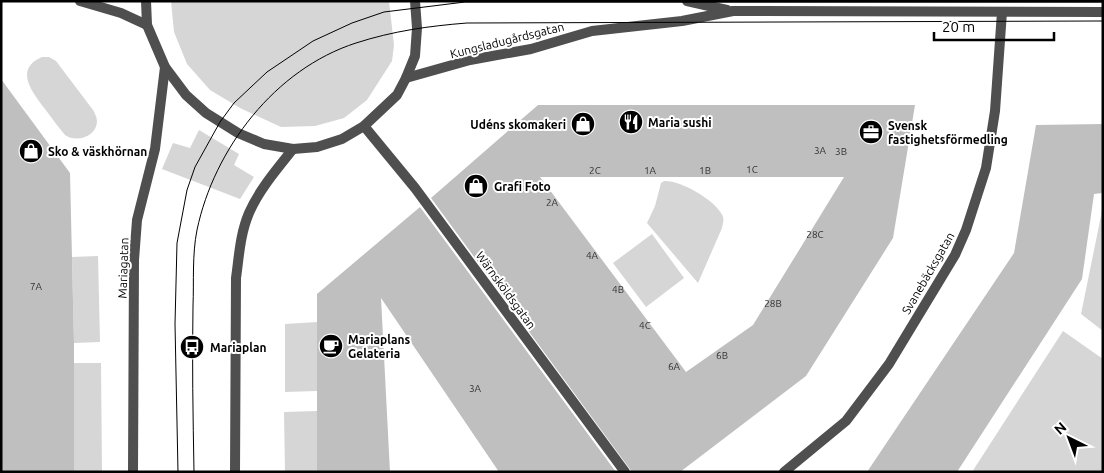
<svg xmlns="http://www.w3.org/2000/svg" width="1104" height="473" font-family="Ubuntu,sans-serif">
  <rect width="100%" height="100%" fill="#fff"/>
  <!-- green -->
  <g fill="#d6d6d6">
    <path d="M171,1H389L394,45L392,61L367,100L344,118L315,126L281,127L240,108L210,90L187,64L174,32Z"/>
    <path d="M42,57H49L56,61L93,110C95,114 97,117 97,122C96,137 76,143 65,135C58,127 52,118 45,109C33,93 13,69 42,57Z"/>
    <path d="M199,130L239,154L234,165L254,177L240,199L162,169L173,143L190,148Z"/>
    <path d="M664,181C680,180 713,199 721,213C725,218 723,222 722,228L698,283L647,223L655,206L661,183Z"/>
    <path d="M1103,206V331L1081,314Z"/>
    <path d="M652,234L684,278L646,307L613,263Z"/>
    <path d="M98,256L100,342L74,343L72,257Z"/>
    <path d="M317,322V391L285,392V324Z"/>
    <path d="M1063,331L1103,359V472H972Z"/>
    <path d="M73,363H101L102,472H74Z"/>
    <path d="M317,411V472H285L284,412Z"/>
  </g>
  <!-- building -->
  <g fill="#bfbfbf" fill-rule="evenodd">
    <path d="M1,79L70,173L74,343V472H2Z"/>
    <path d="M538,105H915L893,238L806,376L680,472H632L431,198ZM540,177H844L753,325L686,372Z"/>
    <path d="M1103,124V193L1094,194L1082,279L957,472H867L1014,253L1036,125Z"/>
    <path d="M420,207L616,472H499L381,298L390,472H317V294Z"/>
  </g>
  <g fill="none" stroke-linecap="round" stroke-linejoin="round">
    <!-- minor -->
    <g stroke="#4f4f4f" stroke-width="10">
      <path d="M364,126L415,188L625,472"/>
      <path d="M784,472L846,421L889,364L955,255L966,230L986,168L995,111L1002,12"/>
    </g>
    <!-- tertiary -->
    <g stroke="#4f4f4f" stroke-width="10">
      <path d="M80,1L121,13L147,25"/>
      <path d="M146,1L147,25L165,67L186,95L206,113L238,133L264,144L293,149L317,147L342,139L364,126L397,95L406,78L415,56L417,28L415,1"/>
      <path d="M687,1L727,10"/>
      <path d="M406,78L470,60L531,49L592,31L682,21L733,11L1103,12"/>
      <path d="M133,472L134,260L137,220L155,149L165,67"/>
      <path d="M235,472L236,278C239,257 240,234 249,213C259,190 277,169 293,149"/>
    </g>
    <!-- tram -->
    <g stroke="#000" stroke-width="1">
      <path d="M178,472L175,324L177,243L187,190L195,167L220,122L234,103L267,72L313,41L352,23L384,12L465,2H1103"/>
      <path d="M194,472C193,416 192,361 193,306C194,281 192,255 197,230C214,149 275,69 356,43C393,31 429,26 467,23L1103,21"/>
    </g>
  </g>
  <!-- icons -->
  <defs>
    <g id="restaurant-disc" transform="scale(1.25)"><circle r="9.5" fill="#000" stroke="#fff"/><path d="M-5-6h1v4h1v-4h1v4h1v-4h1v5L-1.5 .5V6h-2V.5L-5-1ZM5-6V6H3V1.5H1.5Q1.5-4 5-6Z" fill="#fff"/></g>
    <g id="shop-disc" transform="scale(1.25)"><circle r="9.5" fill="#000" stroke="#fff"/><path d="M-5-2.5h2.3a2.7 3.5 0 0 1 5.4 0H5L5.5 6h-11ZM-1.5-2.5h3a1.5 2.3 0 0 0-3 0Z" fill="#fff"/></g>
    <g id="office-disc" transform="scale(1.25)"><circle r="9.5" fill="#000" stroke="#fff"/><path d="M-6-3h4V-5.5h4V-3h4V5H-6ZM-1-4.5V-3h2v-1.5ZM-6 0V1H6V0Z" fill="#fff"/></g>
    <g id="cafe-disc" transform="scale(1.25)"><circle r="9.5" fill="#000" stroke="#fff"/><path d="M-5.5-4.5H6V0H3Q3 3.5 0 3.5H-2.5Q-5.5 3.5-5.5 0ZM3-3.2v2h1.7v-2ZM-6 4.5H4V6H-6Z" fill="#fff"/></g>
    <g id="bus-disc" transform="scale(1.25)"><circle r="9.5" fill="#000" stroke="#fff"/><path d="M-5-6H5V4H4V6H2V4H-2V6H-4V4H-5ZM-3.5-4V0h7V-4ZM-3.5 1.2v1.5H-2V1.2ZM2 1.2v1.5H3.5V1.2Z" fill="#fff"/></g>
  </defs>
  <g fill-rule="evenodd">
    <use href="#restaurant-disc" x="631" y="122"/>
    <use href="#shop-disc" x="583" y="124"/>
    <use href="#office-disc" x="871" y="132"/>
    <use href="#shop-disc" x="31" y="151"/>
    <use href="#shop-disc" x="476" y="186"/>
    <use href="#cafe-disc" x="331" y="346"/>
    <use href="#bus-disc" x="192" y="347"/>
  </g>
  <g text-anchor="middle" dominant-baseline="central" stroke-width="4" stroke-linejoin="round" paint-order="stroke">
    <!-- number labels -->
    <g font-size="10" fill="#303030">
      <text x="820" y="150">3A</text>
      <text x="841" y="151">3B</text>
      <text x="752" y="169">1C</text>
      <text x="595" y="170">2C</text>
      <text x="650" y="170">1A</text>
      <text x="705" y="170">1B</text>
      <text x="552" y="202">2A</text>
      <text x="815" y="234">28C</text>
      <text x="592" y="255">4A</text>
      <text x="36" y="286">7A</text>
      <text x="618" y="289">4B</text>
      <text x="773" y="303">28B</text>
      <text x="645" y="325">4C</text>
      <text x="722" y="355">6B</text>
      <text x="674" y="366">6A</text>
      <text x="475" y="388">3A</text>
    </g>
    <!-- street labels -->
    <g font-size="12" fill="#000" stroke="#fff">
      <text transform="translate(507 40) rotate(-14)">Kungsladugårdsgatan</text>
      <text transform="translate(123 268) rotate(-88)">Mariagatan</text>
      <text transform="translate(928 273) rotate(-60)">Svanebäcksgatan</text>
      <text transform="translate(506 290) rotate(54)">Wärnsköldsgatan</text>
    </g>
    <!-- poi labels -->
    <g font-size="12" font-weight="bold" fill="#000" stroke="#fff" text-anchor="start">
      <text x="648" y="122">Maria sushi</text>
      <text x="566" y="124" text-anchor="end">Udéns skomakeri</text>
      <text x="888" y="125">Svensk<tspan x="888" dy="14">fastighetsförmedling</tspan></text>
      <text x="48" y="151">Sko &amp; väskhörnan</text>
      <text x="494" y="186">Grafi Foto</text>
      <text x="348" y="339">Mariaplans<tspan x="348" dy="14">Gelateria</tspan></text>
      <text x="210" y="347">Mariaplan</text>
    </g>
  </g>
  <!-- border -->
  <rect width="1104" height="473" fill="none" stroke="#000000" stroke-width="5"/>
  <!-- north arrow -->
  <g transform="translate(1069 438) rotate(318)" stroke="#ffffff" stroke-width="4" paint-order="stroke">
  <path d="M0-4L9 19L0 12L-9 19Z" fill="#000000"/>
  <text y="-8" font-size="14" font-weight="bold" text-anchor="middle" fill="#000000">N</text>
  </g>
  <!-- scale -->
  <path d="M934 32v8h120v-8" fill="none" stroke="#000000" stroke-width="2.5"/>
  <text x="942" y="32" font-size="15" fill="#000000" stroke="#ffffff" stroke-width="4" paint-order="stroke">20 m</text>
</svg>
